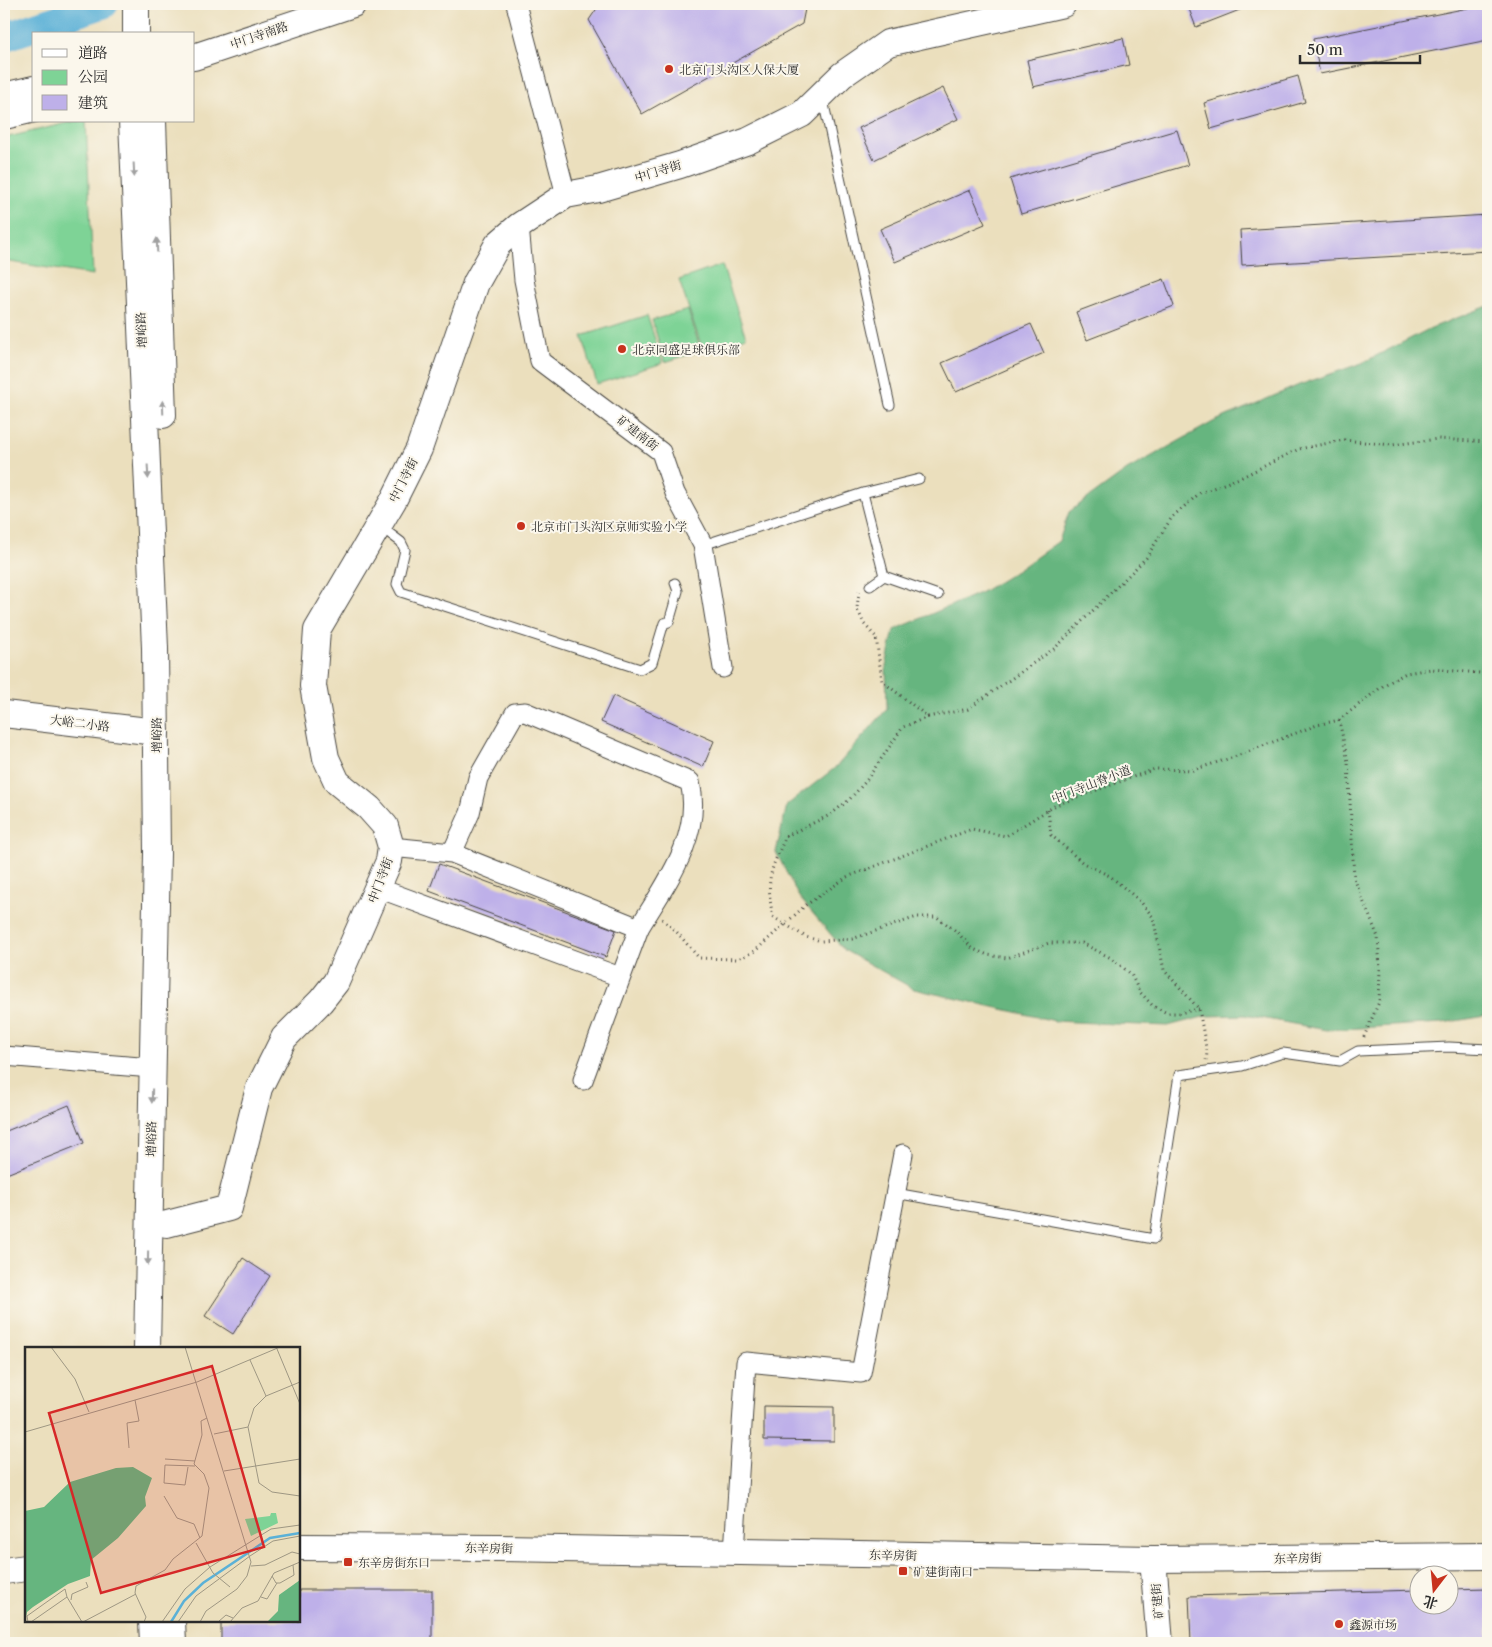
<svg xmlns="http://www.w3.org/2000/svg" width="1492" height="1647" font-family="'Libre Caslon Text','Noto Serif SC',serif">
  <rect width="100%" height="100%" fill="#fbf7ec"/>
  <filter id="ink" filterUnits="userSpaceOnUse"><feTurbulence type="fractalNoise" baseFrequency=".02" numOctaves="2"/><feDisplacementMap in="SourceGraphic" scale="10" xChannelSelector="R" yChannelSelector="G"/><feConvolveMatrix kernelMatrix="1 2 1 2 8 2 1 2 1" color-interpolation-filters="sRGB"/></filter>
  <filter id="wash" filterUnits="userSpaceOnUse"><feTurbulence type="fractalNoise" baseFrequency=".0096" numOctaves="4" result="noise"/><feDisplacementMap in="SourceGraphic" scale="20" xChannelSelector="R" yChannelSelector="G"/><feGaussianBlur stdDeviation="1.12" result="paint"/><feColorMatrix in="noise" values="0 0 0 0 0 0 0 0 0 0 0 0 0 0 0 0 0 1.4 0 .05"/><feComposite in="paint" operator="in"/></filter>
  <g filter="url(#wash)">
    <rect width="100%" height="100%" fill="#ebdfbd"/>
    <!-- green -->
    <g fill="#7ed396" stroke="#547f60">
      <path d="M76,121H86L93,275L4,261V138Z"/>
      <path d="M722,265L746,337L703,351L679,280Z"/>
      <path d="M688,310L701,351L665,362L652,320Z"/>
      <path d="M647,315L663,363L597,384L582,336Z"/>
    </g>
    <!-- forest -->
    <path fill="#66b57f" stroke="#487055" d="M1488,306V1014L1480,1017L1442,1023L1326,1030L1245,1015L1207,1016L1168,1026L1115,1024L1055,1021L914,989L844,950L799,897L776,852L787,805L836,767L887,709L886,666L894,630L982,592L1018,570L1059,541L1069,512L1127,470L1213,422L1299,385L1362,363L1431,328Z"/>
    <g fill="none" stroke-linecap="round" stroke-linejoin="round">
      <!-- river -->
      <path stroke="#5bb1d7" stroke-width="29" d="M4,37L104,4"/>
    </g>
    <g id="blocks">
      <!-- building -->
      <g fill="#beb0e9">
        <path d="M600,4H806L802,24L642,114L589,20Z"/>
        <path d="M1187,4H1255L1196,27Z"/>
        <path d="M1488,4V40L1320,74L1313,39Z"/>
        <path d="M1123,38L1129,65L1033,87L1027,60Z"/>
        <path d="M1298,76L1305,102L1211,129L1204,103Z"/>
        <path d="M943,88L958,119L874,160L859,128Z"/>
        <path d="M1177,130L1188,165L1021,214L1010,179Z"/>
        <path d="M970,190L985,224L895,262L880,229Z"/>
        <path d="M1488,215V251L1242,265L1240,230Z"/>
        <path d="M1164,279L1174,306L1087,340L1076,312Z"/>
        <path d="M1031,324L1044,353L956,392L942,363Z"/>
        <path d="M613,696L714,741L703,767L601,722Z"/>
        <path d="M439,864L616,930L606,957L429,891Z"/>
        <path d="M69,1105L84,1143L4,1175V1132Z"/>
        <path d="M243,1258L270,1276L233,1334L205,1316Z"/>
        <path d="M764,1406L834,1407V1441L764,1440Z"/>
        <path d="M1488,1588V1643H1191L1189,1596L1420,1590V1604H1450V1589Z"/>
        <path d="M299,1590H432V1643H221V1621H299Z"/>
      </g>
    </g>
  </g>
  <g filter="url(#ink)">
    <use href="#blocks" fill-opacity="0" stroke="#484641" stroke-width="1"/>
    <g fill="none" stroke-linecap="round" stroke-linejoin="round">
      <!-- lane casing -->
      <g stroke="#484641" stroke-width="11">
        <g id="lane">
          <path d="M823,100L890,405"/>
          <path d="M863,493L884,576L870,586"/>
          <path d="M381,527L401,542L405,550L397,584L401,592L640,669L652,663L664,623L669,622L678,591L675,583"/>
          <path d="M703,545L863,493L919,479"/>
          <path d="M884,576L938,595"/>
          <path d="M895,1193L1154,1239L1179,1075L1242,1066L1283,1053L1340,1061L1358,1051L1449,1047L1488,1049"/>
        </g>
      </g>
      <!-- street casing -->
      <g stroke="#484641" stroke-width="21">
        <g id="street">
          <path d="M516,4L566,195"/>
          <path d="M519,226L524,280L540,361L661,452L675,493L703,545L723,668"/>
          <path d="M391,847L452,853L639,928C665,885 703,836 690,782L525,712L515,713L478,778L470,813L452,853"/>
          <path d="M378,888L620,977"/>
          <path d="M4,1056L152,1068"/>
          <path d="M583,1080L639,928"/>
          <path d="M734,1552L746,1362L861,1373L903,1154"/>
        </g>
      </g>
      <!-- secondary casing -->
      <g stroke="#484641" stroke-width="28">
        <g id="secondary">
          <path d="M136,34V4"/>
          <path d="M194,57L353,4"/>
          <path d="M4,96L34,89"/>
          <path d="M4,116L34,109"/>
          <path d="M132,121L155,648L157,854L147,1348"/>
          <path d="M153,121L163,415"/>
          <path d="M4,714L156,732"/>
          <path d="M167,1224L229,1208L259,1088L284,1038L321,1001L336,982L389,861L391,847L385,826L369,808L337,782L326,758L313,686L317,630L393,501L419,449L476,283L498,244L519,226L566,195L598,189L680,165L748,141L802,114L842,75L888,43L1063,4"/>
          <path d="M299,1547L498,1548L1153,1559L1488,1556"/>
          <path d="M1153,1559L1160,1643"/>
          <path d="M4,1571L26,1568"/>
          <path d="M152,1621L153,1643"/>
          <path d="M172,1621L173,1643"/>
        </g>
      </g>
      <!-- path -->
      <g stroke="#484641" stroke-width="3" stroke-dasharray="1 4" stroke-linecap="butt">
        <path d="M859,591L857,608L864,624L876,637L882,681L928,717L968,709L1055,648L1146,558L1172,517L1200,493L1242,477L1299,449L1344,440L1392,445L1438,439L1488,442"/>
        <path d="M928,717L903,727L866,781L849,800L830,815L786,836C771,870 765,878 773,917L806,937L821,941L852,939L917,917H937L956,931L973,949L988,955L1007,958L1049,943H1082L1111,958L1131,974L1139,991L1153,1006L1167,1013H1179L1199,1009"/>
        <path d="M1339,720L1348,762L1354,878L1378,937L1380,969L1379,1002L1363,1039"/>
        <path d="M1048,810L1051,835L1083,863L1110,876L1140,901L1153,917L1164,970L1199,1009L1207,1053L1206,1060"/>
        <path d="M662,919L675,930L699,958L738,959L755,951L806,905L847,877L972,829L1006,836L1056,805L1155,769L1193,770L1234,757L1317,725L1339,720L1384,685L1406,673L1431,669L1480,673L1488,670"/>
      </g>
      <!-- lane -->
      <use href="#lane" stroke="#fff" stroke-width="9"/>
      <!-- street -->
      <use href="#street" stroke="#fff" stroke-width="19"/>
      <!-- secondary -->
      <use href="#secondary" stroke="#fff" stroke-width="26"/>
    </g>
    <!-- one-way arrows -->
    <defs><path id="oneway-solid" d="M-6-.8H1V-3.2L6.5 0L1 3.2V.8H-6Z" transform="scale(1.25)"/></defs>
    <g fill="#a0a0a0">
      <use href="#oneway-solid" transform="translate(134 170) rotate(87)"/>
      <use href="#oneway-solid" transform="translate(157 245) rotate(-92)"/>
      <use href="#oneway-solid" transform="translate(163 407) rotate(-92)"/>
      <use href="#oneway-solid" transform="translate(148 472) rotate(87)"/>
      <use href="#oneway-solid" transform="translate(152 1096) rotate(91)"/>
      <use href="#oneway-solid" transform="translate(148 1258) rotate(91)"/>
    </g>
  </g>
  <!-- markers -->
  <g fill="#c8321e" stroke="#fbf7ec" stroke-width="2">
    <circle cx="669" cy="69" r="5"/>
    <circle cx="622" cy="349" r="5"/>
    <circle cx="521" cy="526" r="5"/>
    <rect x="343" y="1557" width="10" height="10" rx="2.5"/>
    <rect x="898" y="1566" width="10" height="10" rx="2.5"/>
    <circle cx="1339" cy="1624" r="5"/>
  </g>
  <g text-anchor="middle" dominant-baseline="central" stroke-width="4" stroke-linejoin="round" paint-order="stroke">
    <!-- street labels -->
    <g font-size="12" fill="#2b2b2b" stroke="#fbf7ec">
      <text transform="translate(259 35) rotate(-19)">中门寺南路</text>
      <text transform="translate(658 171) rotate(-17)">中门寺街</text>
      <text transform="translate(141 330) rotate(-93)">增峪路</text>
      <text transform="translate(638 433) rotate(38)">矿建南街</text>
      <text transform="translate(403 480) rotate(-63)">中门寺街</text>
      <text transform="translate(80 723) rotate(7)">大峪二小路</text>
      <text transform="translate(156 735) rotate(-90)">增峪路</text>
      <text transform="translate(1091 784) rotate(-21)">中门寺山脊小道</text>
      <text transform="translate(380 880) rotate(-69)">中门寺街</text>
      <text transform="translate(151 1139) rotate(-89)">增峪路</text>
      <text transform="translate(489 1548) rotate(1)">东辛房街</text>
      <text transform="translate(893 1555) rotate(1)">东辛房街</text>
      <text transform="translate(1298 1558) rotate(-1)">东辛房街</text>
      <text transform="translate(1157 1601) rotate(-95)">矿建街</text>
    </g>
    <!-- poi labels -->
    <g font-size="12" fill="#2b2b2b" stroke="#fbf7ec" text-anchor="start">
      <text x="679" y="69">北京门头沟区人保大厦</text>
      <text x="632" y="349">北京同盛足球俱乐部</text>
      <text x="531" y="526">北京市门头沟区京师实验小学</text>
      <text x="358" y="1562">东辛房街东口</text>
      <text x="913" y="1571">矿建街南口</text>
      <text x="1349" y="1624">鑫源市场</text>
    </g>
  </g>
  <!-- overview -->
  <g transform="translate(25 1347)">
    <rect width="275" height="275" fill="#ebdfbd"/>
    <path d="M246,166H251L253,176L226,189L220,172L245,169Z" fill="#7ed396"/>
    <path d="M108,120L127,131L120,150L121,159L93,191L66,213L65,229L43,237L8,260L2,265L0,275V164L19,160L45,135L91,121ZM275,233V275H242L253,264L254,248Z" fill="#66b57f"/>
    <path fill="none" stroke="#5bb1d7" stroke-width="2.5" d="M146,275L159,254L178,236L245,191L275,186"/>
    <path fill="none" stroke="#9e9783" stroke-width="1" d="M26,0L50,32L64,65M160,0L226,215L222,229L212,242L181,264L175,275M252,2L275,57M225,13L241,49M275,35L241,49L229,61L223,80L234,136L247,145L275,149M0,85L172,35L255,0M189,87L223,80M104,101L102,76L114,74L110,53M140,112L170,114M163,120L160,138L139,136L140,118L170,119M199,124L275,112M139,149L152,171L169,177L175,191M171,196L188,226L205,240M226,219L240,218L267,205L275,207M247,229L251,236H255L269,228L268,218M236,250L242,252L252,236M46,253L47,247L63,240L61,235M3,275L2,269L40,242L42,250M6,275L42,250L57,275M58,275L111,247M119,275L121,270L110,246L111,239L140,223L148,212L177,189L184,141L179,127L169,117L177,88L176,74L182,71M137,275L160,242L185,220L246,182L275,178M153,275L171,249L225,209L248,194L275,189M193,275L201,268L208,271M205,275L217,261L233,254L249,226L275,215"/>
    <path fill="#d62828" fill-opacity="0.15" stroke="#d62828" stroke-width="2.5" d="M187,19L239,200L76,246L24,66Z"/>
    <rect width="275" height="275" fill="none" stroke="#2b2b2b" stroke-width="2.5"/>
  </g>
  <!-- margin -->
  <rect width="1492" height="1647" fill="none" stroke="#fbf7ec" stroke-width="20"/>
  <!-- legend -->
  <rect x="32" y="32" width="162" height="90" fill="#fbf7ec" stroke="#a8a59f"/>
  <rect x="42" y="49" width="25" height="8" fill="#ffffff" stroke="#a8a59f"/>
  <text x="78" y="58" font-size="15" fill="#2b2b2b">道路</text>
  <rect x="42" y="70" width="25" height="15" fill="#7ed396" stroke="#a8a59f"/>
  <text x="78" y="82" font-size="15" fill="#2b2b2b">公园</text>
  <rect x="42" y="95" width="25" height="15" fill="#beb0e9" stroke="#a8a59f"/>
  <text x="78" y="108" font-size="15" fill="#2b2b2b">建筑</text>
  <!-- north arrow -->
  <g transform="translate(1434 1590) rotate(196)"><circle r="24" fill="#fbf7ec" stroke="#a8a59f"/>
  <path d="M0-4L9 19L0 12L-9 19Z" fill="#c8321e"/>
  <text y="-8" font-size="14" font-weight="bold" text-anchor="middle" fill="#2b2b2b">北</text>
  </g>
  <!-- scale -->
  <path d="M1300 55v8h120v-8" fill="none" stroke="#2b2b2b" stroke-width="2.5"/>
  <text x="1307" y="55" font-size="15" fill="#2b2b2b" stroke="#fbf7ec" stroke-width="4" paint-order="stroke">50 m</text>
</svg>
